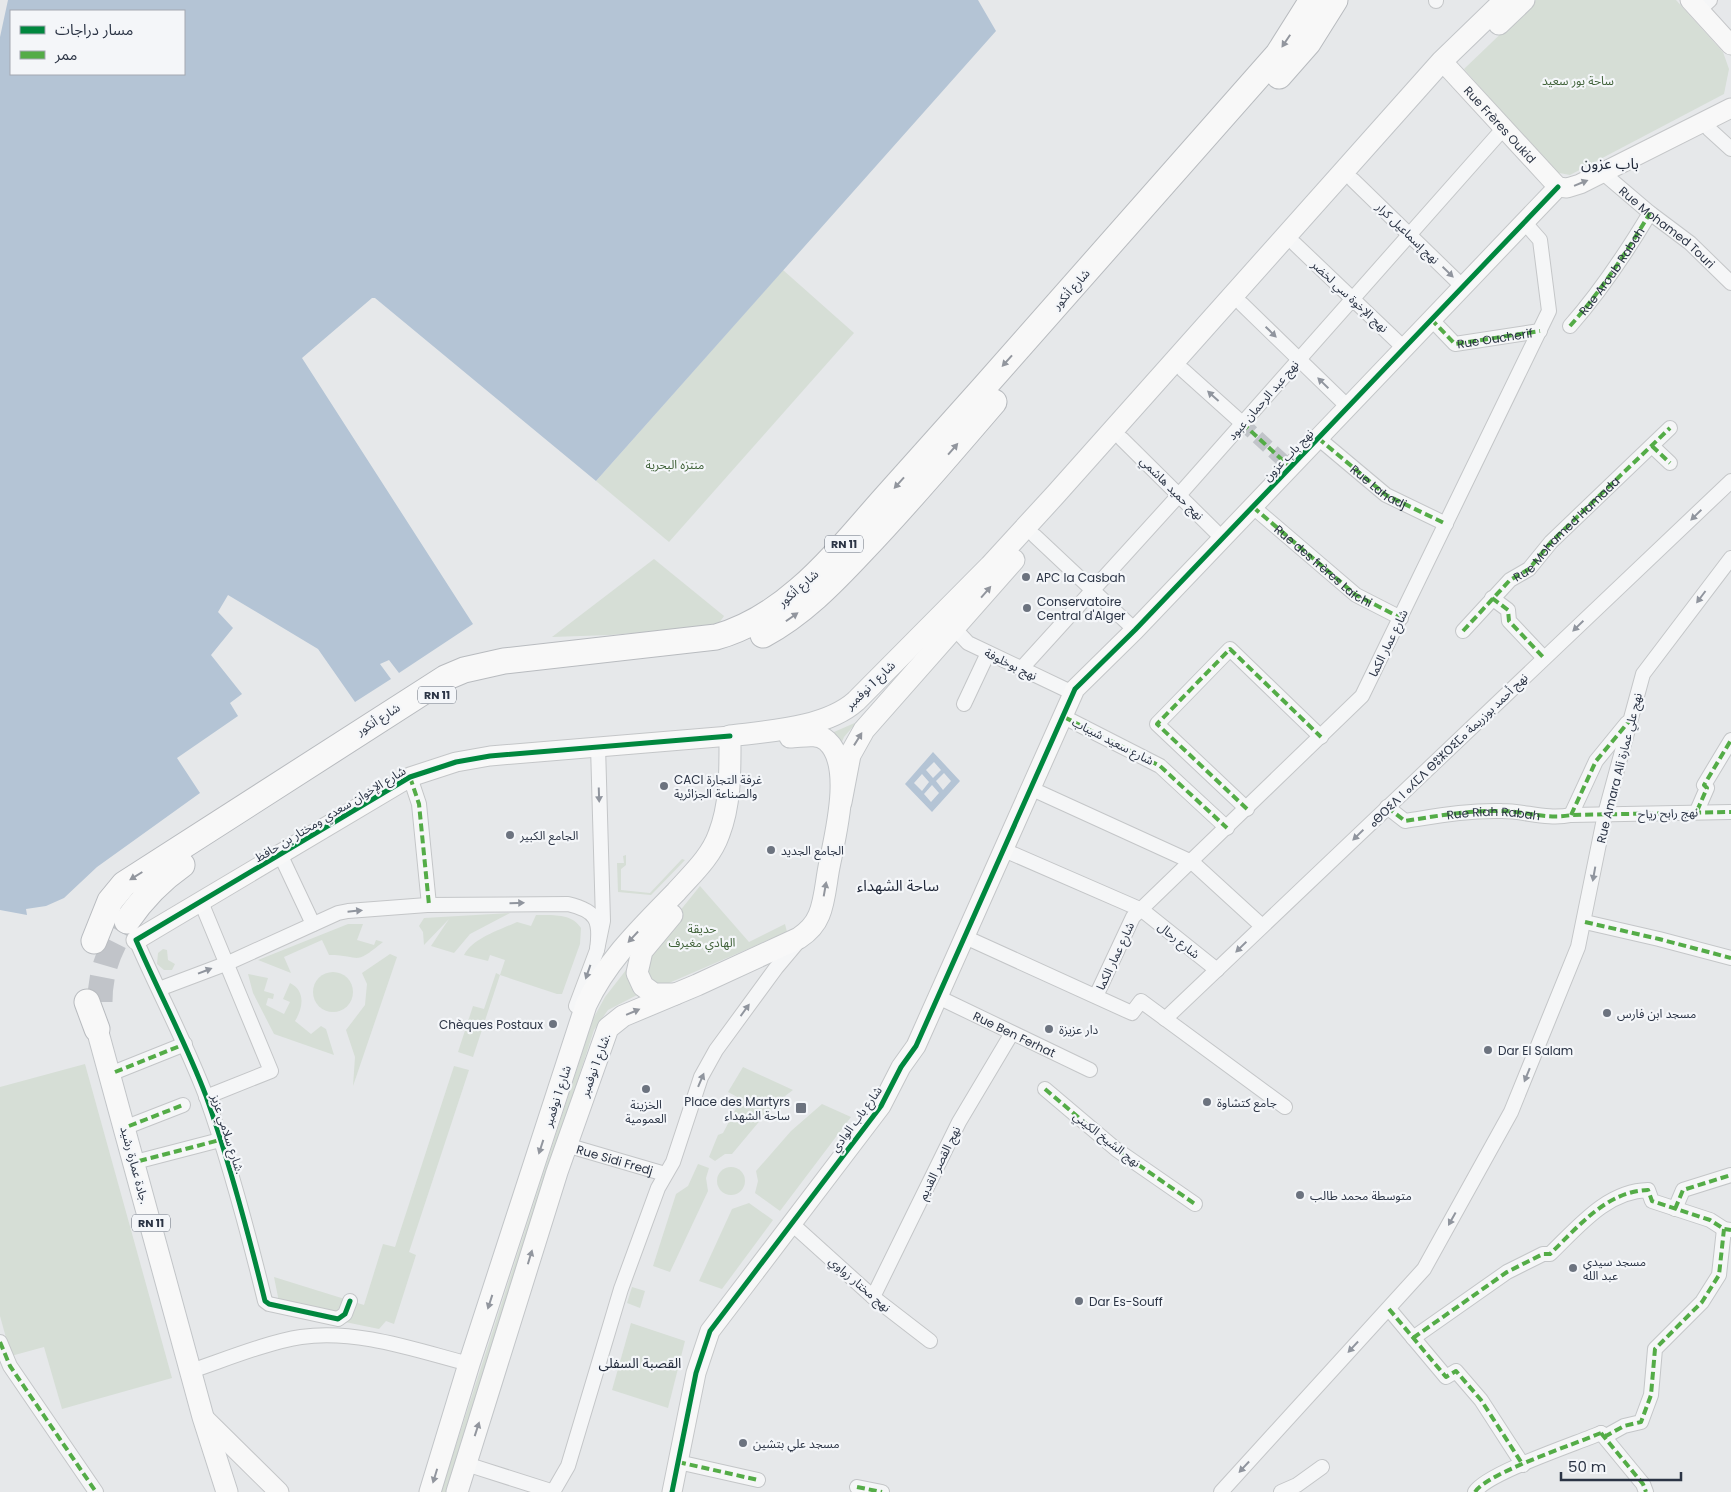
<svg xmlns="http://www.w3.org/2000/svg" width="1731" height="1492" font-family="Poppins,'Noto Sans Arabic','Noto Sans Tifinagh',sans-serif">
  <rect width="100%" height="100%" fill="#e6e8ea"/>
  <!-- green -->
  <g fill="#d6ded6">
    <path d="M1536,0H1676L1723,52L1729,69L1724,94L1570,175L1554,172L1464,69Z"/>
    <path d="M783,270L854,333L669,542L596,481Z"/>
    <path d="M654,559L724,616L717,626L610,635L552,637Z"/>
    <path d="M857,722L844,737L838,751L827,735Z"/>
    <path d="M626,855V865L621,869V890L650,893L682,859L685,860L651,895L618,892L617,863H624L623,856Z"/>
    <path d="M700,886L749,942L785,924L787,932L662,986L647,981L645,954Z"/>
    <path d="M510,913L470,934L454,953L431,946L449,919L424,945L423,932L419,926L424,918Z"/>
    <path d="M536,915C551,915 572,913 581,928L580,944L562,994H557L500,975L473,1057L458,1052L473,1006L484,1009L496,973L500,975L505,960L490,955L488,961L464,955C473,938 500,930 517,922L531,926Z"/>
    <path d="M348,924H363L357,940L374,945L376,940L383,942C352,967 363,955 329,955L322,940L284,957L291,973L258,960Z"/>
    <path d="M163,949L167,950L168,960L175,964L172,970H164L157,964L158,953Z"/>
    <path d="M390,954L397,957L353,1086L355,1057L346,1030L365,1005L367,984L362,973Z"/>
    <path d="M626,970L639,994L608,1010L594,1030L504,1307L447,1492H441L593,1019L605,997Z"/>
    <circle cx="333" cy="992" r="20"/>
    <path d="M248,974L268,978L264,991L274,994L273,999L268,998L266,1005L284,1014L290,1002L283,999L290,983C306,991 303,1008 295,1021L311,1034L321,1026L326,1029L334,1055L274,1034L253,993Z"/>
    <path d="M85,1064L172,1378L62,1409L44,1347L11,1356L0,1316V1087Z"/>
    <path d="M454,1066L469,1070L409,1252L416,1255L394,1324L386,1321L379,1329L345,1322L279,1302L274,1277L364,1305L383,1244L395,1247Z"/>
    <path d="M743,1067L793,1090L773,1105L732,1154H725L715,1161L709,1157L718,1135L723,1133L741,1099L728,1092Z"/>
    <path d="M822,1104L851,1117L780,1211L755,1193L758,1181L756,1171L791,1131Z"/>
    <path d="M698,1164L709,1168L706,1178L708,1191L670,1272L653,1266L676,1194L688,1186Z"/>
    <circle cx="731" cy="1181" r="14"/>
    <path d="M749,1203L773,1220L722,1289L699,1281L732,1209Z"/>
    <path d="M632,1287L645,1291L640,1308L627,1303Z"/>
    <path d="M631,1323L685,1341L668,1408L612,1390Z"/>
  </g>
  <!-- water -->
  <g fill="#b4c4d5" fill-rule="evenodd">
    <path d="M8,0H978L996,31L596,481L375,298H372L302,358L473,624L399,673L389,660L380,664L391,679L355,702L318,649L228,595L218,612L233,628L211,655L242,694L230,703L238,716L177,758L200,793L97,867L64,898L46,906L26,909L27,915L0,910V37ZM184,11V74H11V11Z"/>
    <path d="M933,752L960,781L932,812L905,784ZM934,762L941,770L933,778L926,770ZM944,773L951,781L943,790L936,781ZM922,774L929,782L922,791L914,783ZM932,785L939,793L931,802L924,794Z"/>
  </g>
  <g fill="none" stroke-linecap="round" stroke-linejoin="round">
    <!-- street-tunnel -->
    <path stroke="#c1c4c9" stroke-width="14" stroke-dasharray="14 7" stroke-linecap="butt" d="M1242,423L1290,467"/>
    <!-- highway-tunnel -->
    <path stroke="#c1c4c9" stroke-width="25" stroke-dasharray="25 12" stroke-linecap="butt" d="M100,1002C100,971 110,947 127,921"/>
    <!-- street casing -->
    <g stroke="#c4c6c8" stroke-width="16">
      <g id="street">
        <path d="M1436,1V0"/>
        <path d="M1699,10L1710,0"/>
        <path d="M1709,129L1731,149"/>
        <path id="s1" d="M1603,173L1650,213L1690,243L1731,283"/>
        <path d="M1353,180L1462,286"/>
        <path d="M1295,244L1404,348"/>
        <path d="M1242,304L1347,406"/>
        <path d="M1431,319L1455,344L1540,331"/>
        <path d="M1570,326C1601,291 1626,253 1650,213"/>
        <path d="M1183,370L1242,423"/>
        <path d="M1318,438L1386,495L1446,524"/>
        <path d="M1122,439L1222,538"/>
        <path d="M1652,446L1670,463"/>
        <path d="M1253,507L1356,595L1401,618"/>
        <path d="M1035,536L1135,630"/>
        <path d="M1492,598L1508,610L1509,621L1544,658"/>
        <path d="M954,628L968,643L1073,693"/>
        <path d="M1463,631L1510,580L1529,569L1551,542L1670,428"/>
        <path d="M1021,669L1179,495L1503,129"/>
        <path d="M964,704L988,653"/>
        <path d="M1064,717L1160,766L1227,828"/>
        <path d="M410,777L419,804L429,905"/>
        <path d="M1032,789L1192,862L1262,926"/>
        <path id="s2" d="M1387,807L1405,821C1437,816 1469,810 1502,811C1525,811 1547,820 1571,815L1731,812"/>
        <path d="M1247,809L1157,724L1230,649L1321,737"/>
        <path d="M1697,811L1707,788L1704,785L1731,740"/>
        <path d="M1571,815L1596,761L1627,723"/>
        <path d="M1004,850L1142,910L1217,970"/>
        <path d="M280,854L313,924"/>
        <path d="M201,902L271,1071L206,1097"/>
        <path d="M1585,922L1659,939L1731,958"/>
        <path d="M965,937L1132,1013L1141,1001L1285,1107"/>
        <path d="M136,940C159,993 186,1043 206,1096C230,1163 248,1232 265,1301L269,1304L338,1319L345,1314L350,1301"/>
        <path d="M159,989L228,963L338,913L348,911L427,905L568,904C597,911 601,920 597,950"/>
        <path d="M1096,996L1133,917L1362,696L1549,311L1540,240L1525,223"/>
        <path id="s3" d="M938,997L1090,1070"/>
        <path d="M576,1006L597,950L603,921L598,746"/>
        <path d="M1165,1019L1731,481"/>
        <path d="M115,1072L185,1044"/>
        <path d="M1045,1089L1117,1150L1195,1204"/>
        <path d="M129,1126L183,1105"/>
        <path id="s4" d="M566,1145L665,1174"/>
        <path d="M139,1161L220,1140"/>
        <path d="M1675,1209L1683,1190L1731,1175"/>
        <path d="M791,1223L873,1297L930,1341"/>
        <path d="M873,1297L959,1122L1012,1033"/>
        <path d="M1389,1309L1446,1377L1456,1371L1481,1400L1523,1465"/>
        <path d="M1413,1338L1507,1272L1543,1254H1550C1579,1226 1607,1191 1648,1190L1652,1201L1710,1220L1724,1229L1731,1230"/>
        <path d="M0,1342L10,1366L96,1492"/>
        <path d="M191,1371C224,1360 268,1342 301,1337C357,1329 415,1350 469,1364"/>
        <path d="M1601,1433L1643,1484L1646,1492"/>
        <path d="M678,1462L758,1480"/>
        <path d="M466,1464L554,1492"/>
        <path d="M857,1487L882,1492"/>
        <path d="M553,1492L568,1466L621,1289L658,1188L673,1162L701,1077L716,1050L776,968L797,943"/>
        <path d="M1221,1492L1424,1269L1511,1112L1578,947L1605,814L1643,674L1731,558"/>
        <path d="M1281,1492L1297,1485L1322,1467"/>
        <path d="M1475,1492C1487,1473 1575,1444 1601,1433L1606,1436L1624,1426L1641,1422L1651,1395L1655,1349L1702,1302L1719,1275L1724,1229"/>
      </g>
    </g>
    <!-- secondary casing -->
    <g stroke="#c4c6c8" stroke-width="21">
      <g id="secondary">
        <path d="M1690,0L1731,45"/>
        <path id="s5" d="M1442,61L1558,187"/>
        <path d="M1558,187L1567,188L1580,184L1731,108"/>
        <path d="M136,940L410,777L456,762L490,756L730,736"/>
        <path d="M203,1417L279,1492"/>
        <path d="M672,1492L696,1373L710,1331L881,1106L901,1067L916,1046L1075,689L1135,630L1558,187"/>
      </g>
    </g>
    <!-- primary casing -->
    <g stroke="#c2c5c8" stroke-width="23">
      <g id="primary">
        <path d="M1499,24L1524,0"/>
        <path d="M841,802L850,755L864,730L1014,560"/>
        <path d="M672,915L642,951L637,973L643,986L654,994H675"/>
        <path d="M97,1029L203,1417L227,1492"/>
        <path d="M430,1492L469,1364L586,1005C607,960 642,927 676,892C692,874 711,857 719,834C731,803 730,769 730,736C769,731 826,728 856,701L990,566L1056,494L1442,61L1505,0"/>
        <path d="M457,1492L557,1172L608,1028L623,1016L697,985L799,938C808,932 815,925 819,915C825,901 826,882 829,867C835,836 854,765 827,741C817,732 802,737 790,737"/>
      </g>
    </g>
    <!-- highway casing -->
    <g stroke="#b8bbbf" stroke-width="27">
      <g id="highway">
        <path d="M1279,76L1308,43L1335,0"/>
        <path d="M763,635C802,614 832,583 862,551C908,503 951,452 994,402"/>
        <path d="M127,921C143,898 159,881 182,865"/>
        <path d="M94,941L110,901L124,884L445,678L464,670L504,661L716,637C788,617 837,552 884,499C918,461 952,423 985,386C1083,276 1180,165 1278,54L1312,0"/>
        <path d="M87,1002L97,1029"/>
      </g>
    </g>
    <!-- street -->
    <use href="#street" stroke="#f5f6f7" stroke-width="14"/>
    <!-- secondary -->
    <use href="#secondary" stroke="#f8f8f8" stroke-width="19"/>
    <!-- primary -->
    <use href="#primary" stroke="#f8f8f8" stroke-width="21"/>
    <!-- highway -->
    <use href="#highway" stroke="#f8f8f8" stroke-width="25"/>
    <!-- quiet -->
    <g stroke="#54ac47" stroke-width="4" stroke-dasharray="8 4" stroke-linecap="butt">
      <path id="s6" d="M1431,319L1455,344L1540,331"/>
      <path id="s7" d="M1570,326C1601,291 1626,253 1650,213"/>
      <path d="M1242,423L1290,467"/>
      <path id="s8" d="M1318,438L1386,495L1446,524"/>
      <path d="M1652,446L1670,463"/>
      <path id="s9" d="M1253,507L1356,595L1401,618"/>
      <path d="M1492,598L1508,610L1509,621L1544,658"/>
      <path id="s10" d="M1463,631L1510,580L1529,569L1551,542L1670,428"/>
      <path d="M1064,717L1160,766L1227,828"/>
      <path d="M410,777L419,804L429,905"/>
      <path d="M1387,807L1405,821C1437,816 1469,810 1502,811C1525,811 1547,820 1571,815L1731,812"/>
      <path d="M1247,809L1157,724L1230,649L1321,737"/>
      <path d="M1697,811L1707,788L1704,785L1731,740"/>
      <path d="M1571,815L1596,761L1631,719"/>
      <path d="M1585,922L1659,939L1731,958"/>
      <path d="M115,1072L185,1044"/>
      <path d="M1045,1089L1117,1150L1195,1204"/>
      <path d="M129,1126L183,1105"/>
      <path d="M139,1161L220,1140"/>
      <path d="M1675,1209L1683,1190L1731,1175"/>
      <path d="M1389,1309L1446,1377L1456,1371L1481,1400L1523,1465"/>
      <path d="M1413,1338L1507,1272L1543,1254H1550C1579,1226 1607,1191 1648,1190L1652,1201L1710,1220L1724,1229L1731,1230"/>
      <path d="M0,1342L10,1366L96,1492"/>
      <path d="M1601,1433L1643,1484L1646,1492"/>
      <path d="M678,1462L758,1480"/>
      <path d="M857,1487L882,1492"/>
      <path d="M1475,1492C1487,1473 1575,1444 1601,1433L1606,1436L1624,1426L1641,1422L1651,1395L1655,1349L1702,1302L1719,1275L1724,1229"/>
    </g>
    <!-- cycleway casing -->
    <g stroke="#f4f6f9" stroke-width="8">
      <g id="cycleway">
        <path d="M350,1301L345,1314L338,1319L269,1304L265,1301C248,1232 230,1163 206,1096C186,1043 159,993 136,940L410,777L456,762L490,756L730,736"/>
        <path d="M672,1492L696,1373L710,1331L881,1106L901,1067L916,1046L1075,689L1135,630L1558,187"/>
      </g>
    </g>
    <!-- cycleway -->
    <use href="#cycleway" stroke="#00873e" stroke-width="5"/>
  </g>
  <!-- one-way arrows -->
  <defs><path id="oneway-solid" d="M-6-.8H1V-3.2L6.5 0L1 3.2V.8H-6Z" transform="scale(1.25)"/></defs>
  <g fill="#92969e">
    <use href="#oneway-solid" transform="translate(1286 41) rotate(124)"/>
    <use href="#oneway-solid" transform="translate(1581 183) rotate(-22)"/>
    <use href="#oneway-solid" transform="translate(1007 361) rotate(132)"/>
    <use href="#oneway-solid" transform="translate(953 449) rotate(-49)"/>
    <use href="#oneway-solid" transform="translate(899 483) rotate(132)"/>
    <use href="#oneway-solid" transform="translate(986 592) rotate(-49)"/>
    <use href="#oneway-solid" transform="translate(792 617) rotate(-35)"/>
    <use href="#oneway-solid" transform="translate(858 739) rotate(-58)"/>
    <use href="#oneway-solid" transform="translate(136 876) rotate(148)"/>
    <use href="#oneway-solid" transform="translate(825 889) rotate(-80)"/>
    <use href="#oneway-solid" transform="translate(633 937) rotate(133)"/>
    <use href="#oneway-solid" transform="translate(633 1012) rotate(-23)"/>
    <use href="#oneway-solid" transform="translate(541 1147) rotate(108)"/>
    <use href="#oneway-solid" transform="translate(530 1257) rotate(-73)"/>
    <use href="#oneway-solid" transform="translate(490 1302) rotate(108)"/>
    <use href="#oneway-solid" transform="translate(477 1429) rotate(-72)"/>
    <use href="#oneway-solid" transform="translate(435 1476) rotate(107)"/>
  </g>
  <g fill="#90959e">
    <use href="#oneway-solid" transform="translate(1448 272) rotate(44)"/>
    <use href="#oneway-solid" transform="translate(1271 332) rotate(44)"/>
    <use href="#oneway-solid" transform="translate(1323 383) rotate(-136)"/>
    <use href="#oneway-solid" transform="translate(1213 396) rotate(-138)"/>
    <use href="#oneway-solid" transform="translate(1696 515) rotate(136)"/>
    <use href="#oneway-solid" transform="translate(1701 597) rotate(127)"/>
    <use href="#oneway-solid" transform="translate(1578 626) rotate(136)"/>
    <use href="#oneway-solid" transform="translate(599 795) rotate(88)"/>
    <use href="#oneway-solid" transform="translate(1358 835) rotate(136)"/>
    <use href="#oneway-solid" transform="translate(1594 874) rotate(100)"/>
    <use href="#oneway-solid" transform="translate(517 903) rotate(-1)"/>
    <use href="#oneway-solid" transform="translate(355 911) rotate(-6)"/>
    <use href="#oneway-solid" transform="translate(1241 947) rotate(136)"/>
    <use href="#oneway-solid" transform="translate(205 971) rotate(-21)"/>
    <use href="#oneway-solid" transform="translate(588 972) rotate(109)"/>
    <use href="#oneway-solid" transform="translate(745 1010) rotate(-54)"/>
    <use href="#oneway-solid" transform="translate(1527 1075) rotate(112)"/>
    <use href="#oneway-solid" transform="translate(701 1080) rotate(-67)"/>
    <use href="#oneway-solid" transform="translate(1452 1219) rotate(119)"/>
    <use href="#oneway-solid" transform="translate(1353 1347) rotate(133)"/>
    <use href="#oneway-solid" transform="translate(1244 1467) rotate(133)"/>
  </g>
  <!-- markers -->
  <g fill="#6c737f" stroke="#f4f6f9" stroke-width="2">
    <circle cx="1026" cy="577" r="5"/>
    <circle cx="1027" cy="608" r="5"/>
    <circle cx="664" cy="786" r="5"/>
    <circle cx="510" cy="835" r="5"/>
    <circle cx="771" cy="850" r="5"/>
    <circle cx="1607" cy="1013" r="5"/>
    <circle cx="553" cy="1024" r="5"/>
    <circle cx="1049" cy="1029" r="5"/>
    <circle cx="1488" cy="1050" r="5"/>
    <circle cx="646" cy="1089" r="5"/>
    <circle cx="1207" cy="1102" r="5"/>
    <rect x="795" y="1102" width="12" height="12" rx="2.5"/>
    <circle cx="1300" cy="1195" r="5"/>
    <circle cx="1573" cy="1268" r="5"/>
    <circle cx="1079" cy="1301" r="5"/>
    <circle cx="743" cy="1443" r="5"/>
  </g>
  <g text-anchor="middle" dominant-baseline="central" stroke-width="4.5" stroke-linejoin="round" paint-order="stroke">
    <!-- shield labels -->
    <g fill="#f4f6f9" stroke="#676e7b" stroke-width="1">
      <rect x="825" y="535.5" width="38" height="17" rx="4"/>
      <rect x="418" y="686.5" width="38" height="17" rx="4"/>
      <rect x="132" y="1214.5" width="38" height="17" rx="4"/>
    </g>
    <g font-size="11" font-weight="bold" fill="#2b3445">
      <text x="844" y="544">RN 11</text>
      <text x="437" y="695">RN 11</text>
      <text x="151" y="1223">RN 11</text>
    </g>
    <!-- park labels -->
    <g font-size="12" fill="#3f6138" stroke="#f4f6f9">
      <text x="1578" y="80">ساحة بور سعيد</text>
      <text x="675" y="464">منتزه البحرية</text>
      <text x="702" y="928">حديقة<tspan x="702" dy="14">الهادي مغيرف</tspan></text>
    </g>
    <!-- street labels -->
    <g font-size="12" fill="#2b3445" stroke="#f4f6f9">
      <text stroke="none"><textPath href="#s5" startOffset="86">Rue Frères Oukid</textPath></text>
      <text stroke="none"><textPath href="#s1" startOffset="84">Rue Mohamed Touri</textPath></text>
      <text transform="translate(1408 233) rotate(44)">نهج إسماعيل كرار</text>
      <text stroke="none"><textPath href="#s7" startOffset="69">Rue Aroub Rabah</textPath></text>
      <text transform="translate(1071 289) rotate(-48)">شارع أنكور</text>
      <text transform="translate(1350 296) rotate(43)">نهج الإخوة سي لخضر</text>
      <text stroke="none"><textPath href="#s6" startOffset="75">Rue Oucherif</textPath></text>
      <text transform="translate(1263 400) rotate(-49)">نهج عبد الرحمان عبود</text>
      <text transform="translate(1288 455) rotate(-46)">نهج باب عزون</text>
      <text stroke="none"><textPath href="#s8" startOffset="78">Rue Lahadj</textPath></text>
      <text transform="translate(1172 488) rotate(45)">نهج حميد هاشمي</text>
      <text stroke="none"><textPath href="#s10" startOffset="146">Rue Mohamed Hamada</textPath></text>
      <text stroke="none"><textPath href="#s9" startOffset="92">Rue des frères Laichi</textPath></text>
      <text transform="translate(798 588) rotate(-41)">شارع أنكور</text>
      <text transform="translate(1388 643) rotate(-64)">شارع عمار الكما</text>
      <text transform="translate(1011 664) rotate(26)">نهج بوخلوفة</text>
      <text transform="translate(870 685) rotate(-44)">شارع 1 نوفمبر</text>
      <text transform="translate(378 719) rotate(-32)">شارع أنكور</text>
      <text transform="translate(1113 741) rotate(27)">شارع سعيد شيباب</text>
      <text transform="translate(1448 750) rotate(-44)">ⴰⴱⵔⵉⴷ ⵏ ⴰⵃⵎⴷ ⴱⵓⵣⵔⵉⵎⴰ نهج أحمد بوزريمة</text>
      <text transform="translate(1619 768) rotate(-76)">Rue Amara Ali نهج علي عمارة</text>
      <text transform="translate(1668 813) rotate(-2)">نهج رابح رياح</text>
      <text transform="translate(330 814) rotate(-31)">شارع الإخوان سعدي ومختار بن حافظ</text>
      <text stroke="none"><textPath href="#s2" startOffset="112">Rue Riah Rabah</textPath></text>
      <text transform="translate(1179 940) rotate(39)">شارع رحال</text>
      <text transform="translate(1115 956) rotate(-65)">شارع عمار الكما</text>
      <text stroke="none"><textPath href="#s3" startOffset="85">Rue Ben Ferhat</textPath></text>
      <text transform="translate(595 1065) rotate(-70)">شارع 1 نوفمبر.</text>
      <text transform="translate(557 1096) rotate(-72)">شارع 1 نوفمبر</text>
      <text transform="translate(856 1119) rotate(-54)">شارع باب الوادي</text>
      <text transform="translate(228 1134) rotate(72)">شارع سلامي عزيز.</text>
      <text transform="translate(1107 1139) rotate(38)">نهج الشيخ الكيني</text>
      <text stroke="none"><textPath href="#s4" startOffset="51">Rue Sidi Fredj</textPath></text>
      <text transform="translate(939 1163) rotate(-64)">نهج القصر القديم</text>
      <text transform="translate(135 1165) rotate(75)">جادة عمارة رشيد.</text>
      <text transform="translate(860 1284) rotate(41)">نهج مختار زواوي</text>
    </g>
    <!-- poi labels -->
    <g font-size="12" fill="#2b3445" stroke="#f4f6f9" text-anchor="start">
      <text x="1036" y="577">APC la Casbah</text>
      <text x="1037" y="601">Conservatoire<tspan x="1037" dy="14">Central d'Alger</tspan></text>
      <text x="674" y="779">CACI غرفة التجارة<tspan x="674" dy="14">والصناعة الجزائرية</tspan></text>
      <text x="520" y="835">الجامع الكبير</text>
      <text x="781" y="850">الجامع الجديد</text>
      <text x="1617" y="1013">مسجد ابن فارس</text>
      <text x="543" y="1024" text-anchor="end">Chèques Postaux</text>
      <text x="1059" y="1029">دار عزيزة</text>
      <text x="1498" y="1050">Dar El Salam</text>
      <text x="790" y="1101" text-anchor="end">Place des Martyrs<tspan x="790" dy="14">ساحة الشهداء</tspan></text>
      <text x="1217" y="1102">جامع كتشاوة</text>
      <text x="646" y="1104" text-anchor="middle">الخزينة<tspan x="646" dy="14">العمومية</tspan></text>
      <text x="1310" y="1195">متوسطة محمد طالب</text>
      <text x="1583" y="1261">مسجد سيدي<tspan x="1583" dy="14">عبد الله</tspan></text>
      <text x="1089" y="1301">Dar Es-Souff</text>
      <text x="753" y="1443">مسجد علي بتشين</text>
    </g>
    <!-- neighbourhood labels -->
    <g font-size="14" fill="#1d2536" stroke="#f4f6f9">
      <text x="640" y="1363">القصبة السفلى</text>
    </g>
    <!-- quarter labels -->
    <g font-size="15" fill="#1d2536" stroke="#f4f6f9">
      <text x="1610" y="163">باب عزون</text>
      <text x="898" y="885">ساحة الشهداء</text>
    </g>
  </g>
  <!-- legend -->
  <rect x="10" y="10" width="175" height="65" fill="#f4f6f9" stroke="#a4a8b1"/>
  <rect x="20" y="26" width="25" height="8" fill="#00873e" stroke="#a4a8b1"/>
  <text x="55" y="35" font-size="15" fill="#2b3445">مسار دراجات</text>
  <rect x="20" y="51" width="25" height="8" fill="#54ac47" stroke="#a4a8b1"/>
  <text x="55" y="60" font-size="15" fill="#2b3445">ممر</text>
  <!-- scale -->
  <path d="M1561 1472v8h120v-8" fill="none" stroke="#2b3445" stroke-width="2.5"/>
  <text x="1568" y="1472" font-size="15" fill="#2b3445" stroke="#f4f6f9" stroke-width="4" paint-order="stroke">50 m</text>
</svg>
